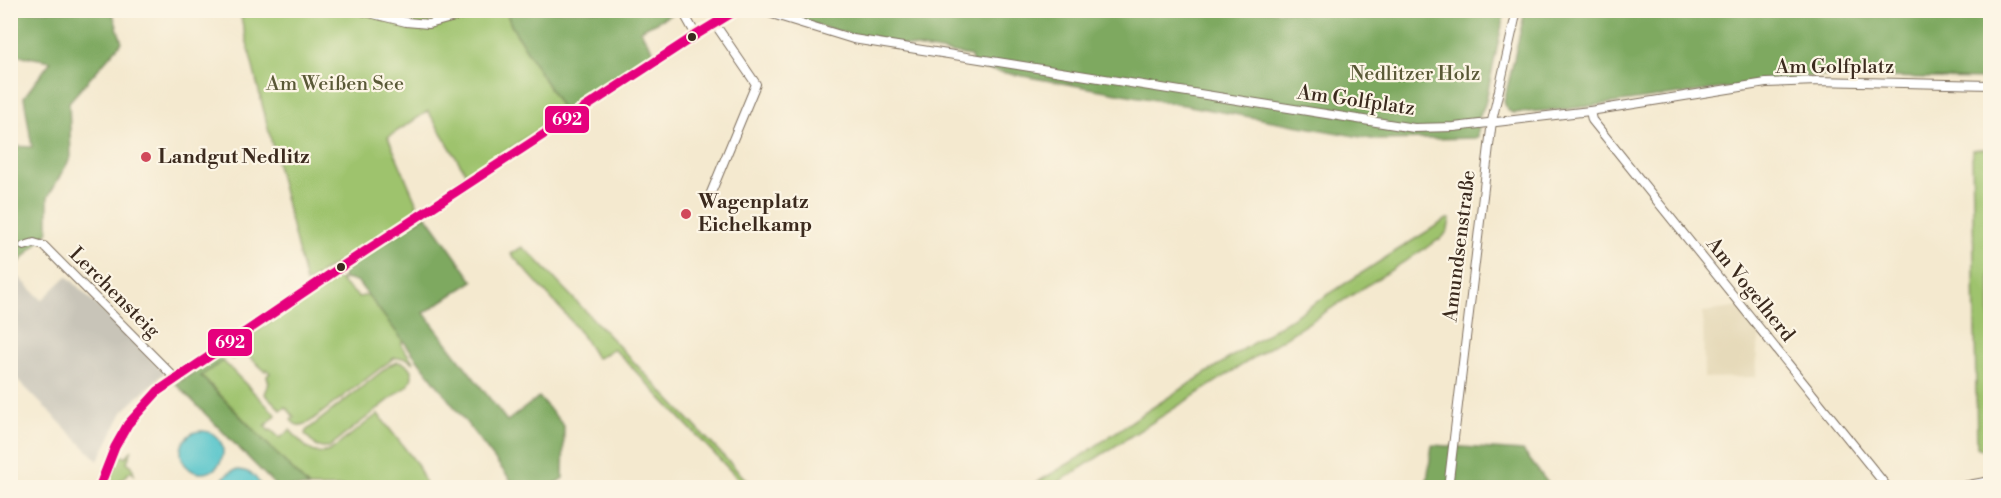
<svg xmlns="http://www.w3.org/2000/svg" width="2001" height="498" font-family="'Libre Bodoni',serif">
  <rect width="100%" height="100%" fill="#fcf5e5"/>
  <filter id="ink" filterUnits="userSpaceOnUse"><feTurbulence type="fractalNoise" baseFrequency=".0167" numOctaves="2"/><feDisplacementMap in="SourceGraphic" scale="12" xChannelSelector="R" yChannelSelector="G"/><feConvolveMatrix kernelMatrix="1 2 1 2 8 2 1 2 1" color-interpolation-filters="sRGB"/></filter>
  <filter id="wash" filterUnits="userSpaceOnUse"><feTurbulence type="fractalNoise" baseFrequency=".008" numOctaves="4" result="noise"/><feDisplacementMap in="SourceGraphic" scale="24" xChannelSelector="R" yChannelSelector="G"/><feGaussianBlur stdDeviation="1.35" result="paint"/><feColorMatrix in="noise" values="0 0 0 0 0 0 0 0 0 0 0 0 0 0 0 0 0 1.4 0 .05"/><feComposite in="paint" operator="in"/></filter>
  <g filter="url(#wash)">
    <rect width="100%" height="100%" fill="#f4e9cf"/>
    <!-- built -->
    <path fill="#e6daba" d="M1741,307L1761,332L1757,351L1756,377L1704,378L1703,312Z"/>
    <!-- industrial -->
    <path fill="#c8c4b8" d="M12,270L42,300L67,276L164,373L124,410L98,461L11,373L10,271Z"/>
    <!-- green -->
    <g fill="#9ec36d" stroke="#6c7646" stroke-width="1.5">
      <path d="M257,10L506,11L511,25L564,112L468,177L428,111L388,137L419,209L306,283L241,18Z"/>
      <path d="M1990,148V454L1977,447L1972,150Z"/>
      <path d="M1447,219H1450L1448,230L1443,237L1051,487H1029L1078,458L1141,415L1396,251Z"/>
      <path d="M522,247L533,256L753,487H746L621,356L613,349C606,351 605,357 596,358L582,335L567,316L511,254Z"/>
      <path d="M336,279H343L341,281L347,287L359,297L368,295L402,339V346L414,363L406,358H394L308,423C300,426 297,427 291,420L294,417L286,407L281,410L265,394L269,383L267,376L270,373L266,369L265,371L243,351L232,359L227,351Z"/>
      <path d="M223,361L276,415L265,426L269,431L271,430L280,438L290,430C301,442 313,460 331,450L378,414L417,464L427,487H309L201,375Z"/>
      <path d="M397,362C411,363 417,375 407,386L329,447H317L305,434L306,431L390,365Z"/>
      <path d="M132,450L127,462L132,466L134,474L131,471L114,487H111L108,482L120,453L125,458Z"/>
    </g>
    <!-- forest -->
    <g fill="#7ea960" stroke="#5c6a3f" stroke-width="1.5">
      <path d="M778,10L1505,11L1485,104L1479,118L1478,138L1377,140L973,67L971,56L866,39L781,15Z"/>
      <path d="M11,11H112L122,42L69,102L71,157L48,197V232L11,271V230L14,226L10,222L11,146L32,147L24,97L51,61L11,54Z"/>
      <path d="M506,11L677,10L678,11L640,30L655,54L564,112L511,25Z"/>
      <path d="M1525,11H1990V79L1816,76L1568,109L1512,113L1507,109L1504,102Z"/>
      <path d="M426,215L473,281L424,313L507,421L539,397L564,426L563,478L550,487H516L357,281L343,279V274L354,264Z"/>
      <path d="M216,358L223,361L201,376L309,487H277L176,384Z"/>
      <path d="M1432,445L1523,451L1551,487L1426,488Z"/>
    </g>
    <!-- water -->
    <g fill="#57c5cb" stroke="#497874" stroke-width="1.5">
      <circle cx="202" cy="452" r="21"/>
      <path d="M235,470C249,470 256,475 261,487H219C222,478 226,474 235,470Z"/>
    </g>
  </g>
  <g filter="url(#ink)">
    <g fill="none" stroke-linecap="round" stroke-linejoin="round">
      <!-- minor casing -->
      <g stroke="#7c6d5c" stroke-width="10">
        <g id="minor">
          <path d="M357,10L406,22L429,24L480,10"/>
          <path d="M682,10L696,35"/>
          <path d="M759,10L853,39L1414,128L1454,127L1590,111L1766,83L1817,81L1990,85"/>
          <path d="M1590,111L1592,120L1888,488"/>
          <path d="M708,200L756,84L715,24"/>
          <path d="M24,246L34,243L44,246L175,378"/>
          <path d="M99,488C114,448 124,420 158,391L341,267L696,35L738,10"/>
          <path d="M1448,488L1492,121L1517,10"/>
          <path d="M1953,488L1990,481"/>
        </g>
      </g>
      <!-- minor -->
      <use href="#minor" stroke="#fff" stroke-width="8"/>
      <!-- bus-1 casing -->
      <g stroke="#fcf5e5" stroke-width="14">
        <path id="bus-1" d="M99,488L115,447L128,424L158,391L341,267L696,35L737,10"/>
      </g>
      <!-- bus-1 -->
      <use href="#bus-1" stroke="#e5007d" stroke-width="9"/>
    </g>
  </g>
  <!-- markers -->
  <g fill="#3b2a1e" stroke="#fcf5e5" stroke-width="2">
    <circle cx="692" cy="37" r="5"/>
    <circle cx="341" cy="267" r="5"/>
  </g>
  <g fill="#d1495b" stroke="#fcf5e5" stroke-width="2">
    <circle cx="146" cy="157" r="6"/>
    <circle cx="686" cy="214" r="6"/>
  </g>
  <g text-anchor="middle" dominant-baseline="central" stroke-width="4.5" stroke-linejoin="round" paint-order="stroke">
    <!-- street labels -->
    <g font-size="20" fill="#3b2a1e" stroke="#fcf5e5">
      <text x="1835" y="67">Am Golfplatz</text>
      <text transform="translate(1356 101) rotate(8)">Am Golfplatz</text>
      <text transform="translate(1460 246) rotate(-83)">Amundsenstraße</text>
      <text transform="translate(1750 290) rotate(51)">Am Vogelherd</text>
      <text transform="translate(114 293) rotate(45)">Lerchensteig</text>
    </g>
    <!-- park labels -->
    <g font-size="20" fill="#595836" stroke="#fcf5e5">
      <text x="1415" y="74">Nedlitzer Holz</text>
      <text x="335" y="84">Am Weißen See</text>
    </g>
    <!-- poi labels -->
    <g font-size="20" font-weight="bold" fill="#3b2a1e" stroke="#fcf5e5" text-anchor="start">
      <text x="158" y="157">Landgut Nedlitz</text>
      <text x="698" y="202">Wagenplatz<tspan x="698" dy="23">Eichelkamp</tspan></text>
    </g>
  </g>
  <g stroke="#fcf5e5" stroke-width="2">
    <rect x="544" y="105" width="46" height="29" rx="6" fill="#e5007d"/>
    <rect x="207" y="328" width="46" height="29" rx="6" fill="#e5007d"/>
  </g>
  <g font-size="16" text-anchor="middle" font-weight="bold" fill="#fff">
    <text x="567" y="125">692</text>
    <text x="230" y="348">692</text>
  </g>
  <!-- margin -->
  <rect width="2001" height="498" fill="none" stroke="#fcf5e5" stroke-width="36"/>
</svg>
